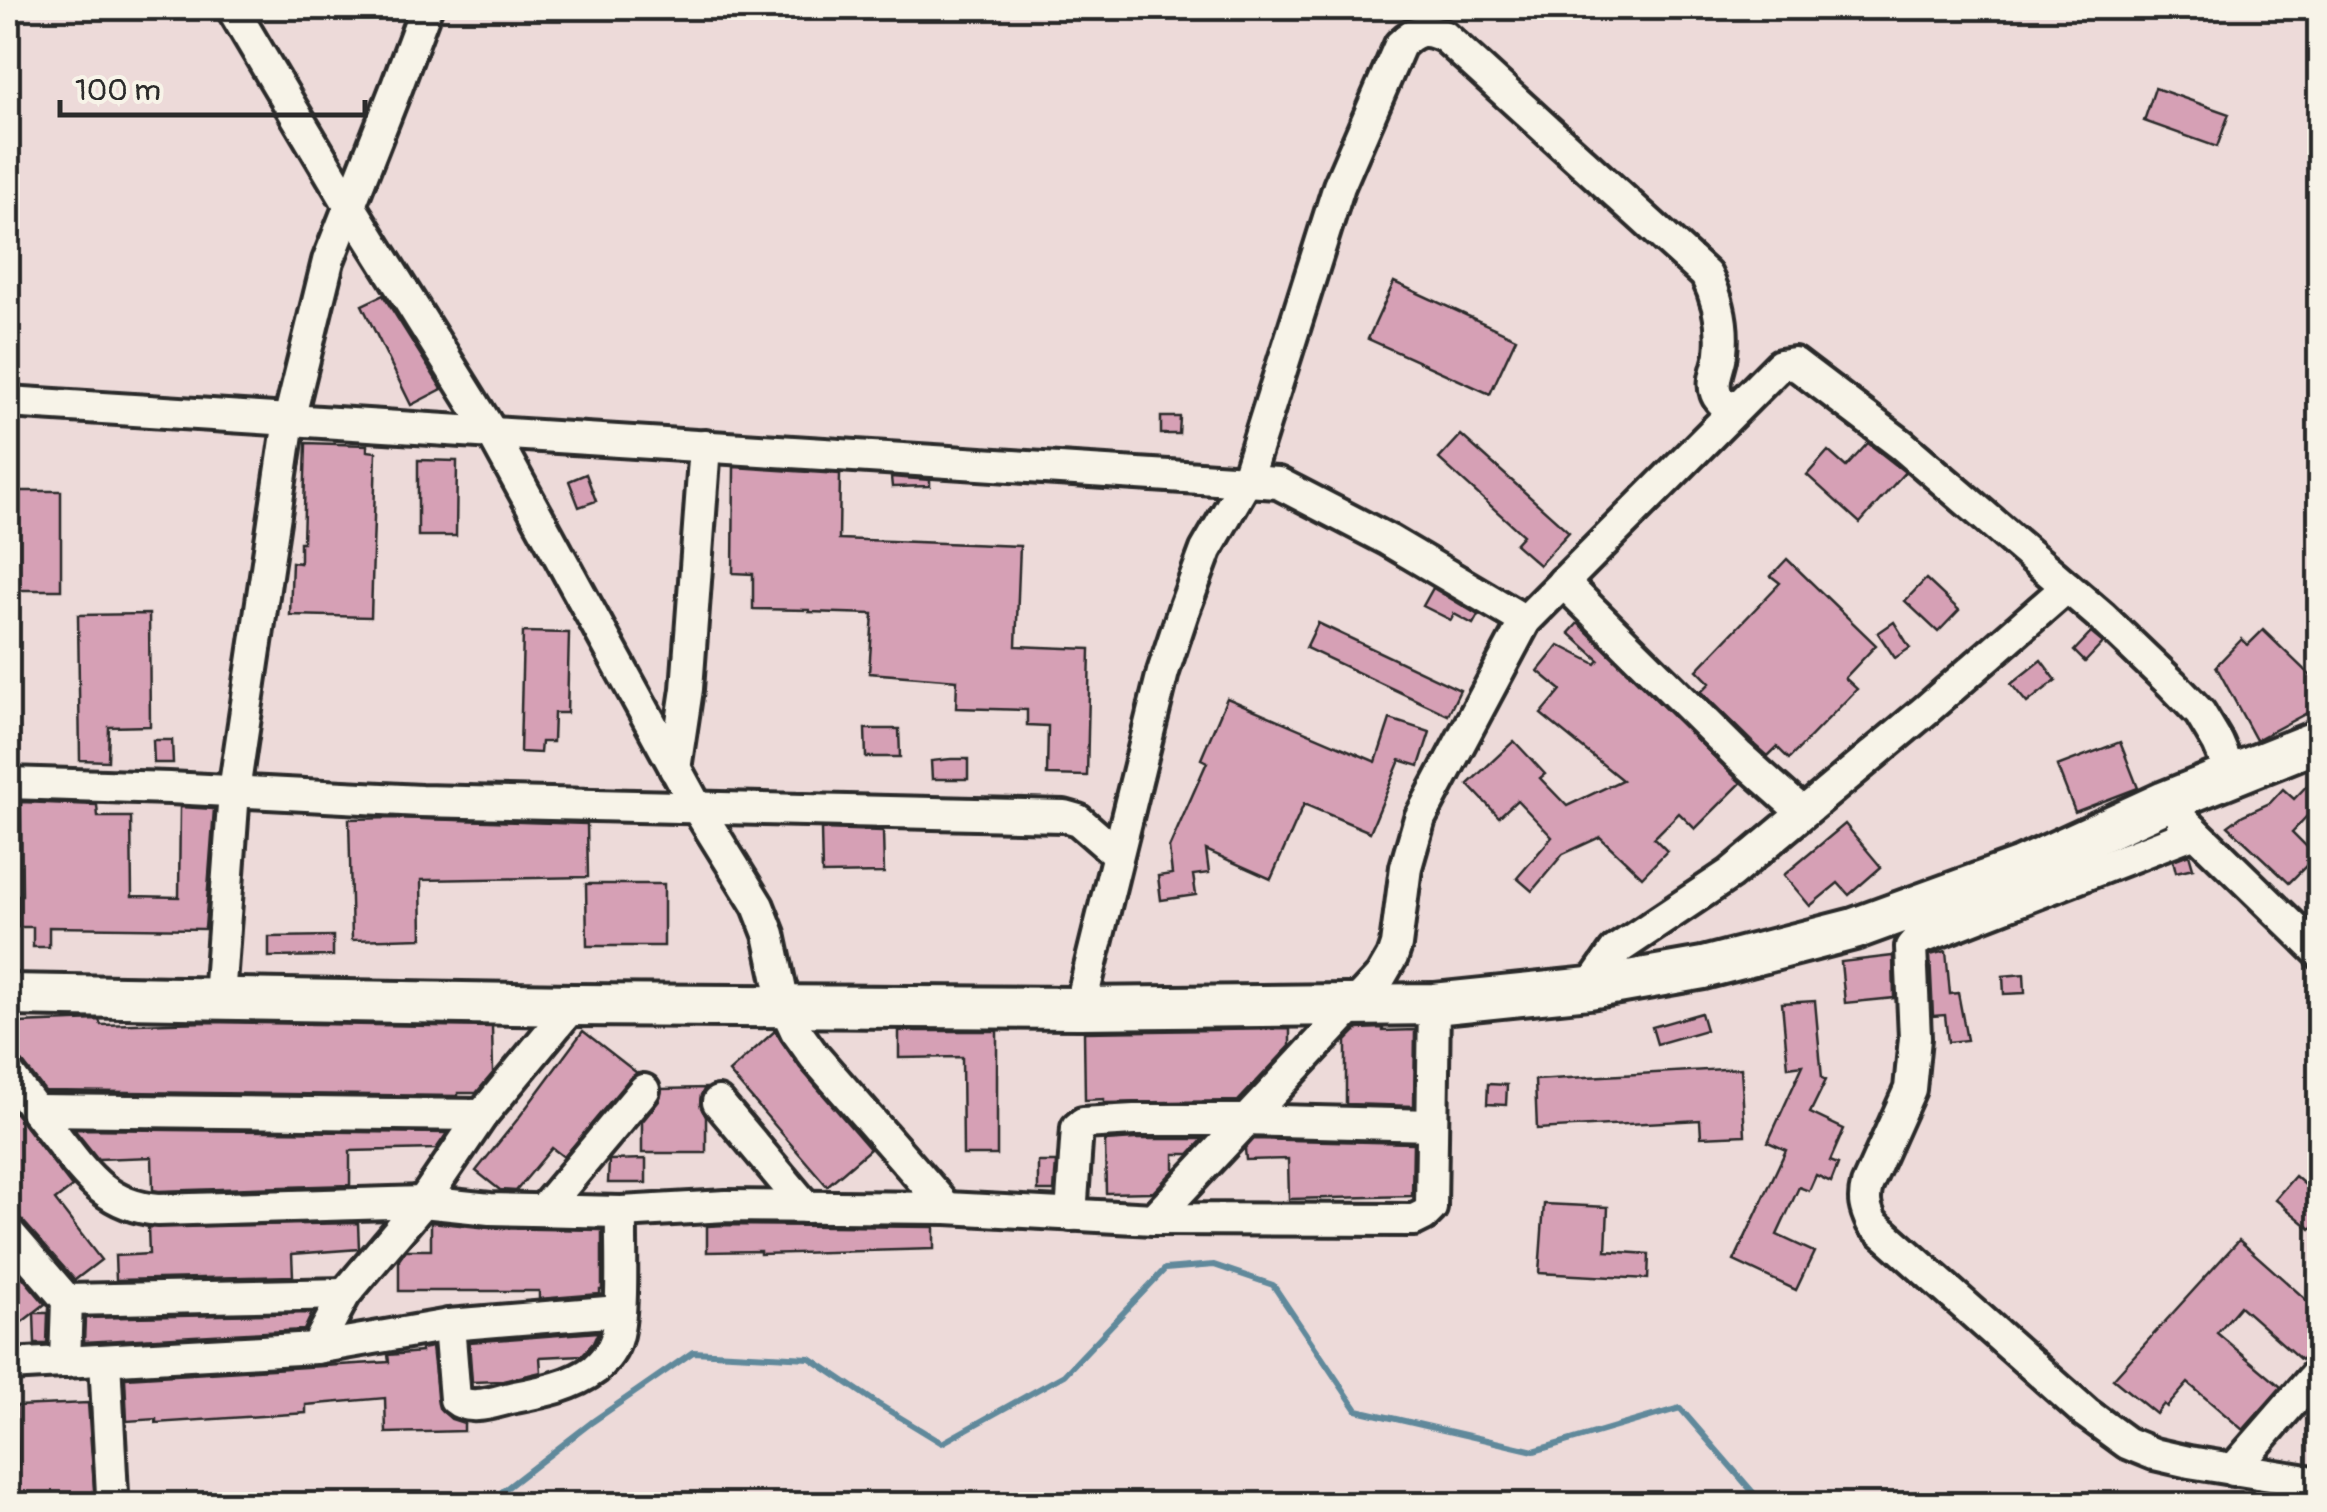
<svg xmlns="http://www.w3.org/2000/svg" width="2327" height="1512" font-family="Pangolin,sans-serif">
  <rect width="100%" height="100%" fill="#eddad9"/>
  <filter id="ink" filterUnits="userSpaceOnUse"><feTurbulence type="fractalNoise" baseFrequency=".01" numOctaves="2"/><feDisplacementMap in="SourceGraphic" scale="20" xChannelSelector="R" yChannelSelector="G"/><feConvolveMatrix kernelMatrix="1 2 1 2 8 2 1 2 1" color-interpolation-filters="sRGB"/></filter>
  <g filter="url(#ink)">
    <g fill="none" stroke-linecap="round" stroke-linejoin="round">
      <!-- stream -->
      <g stroke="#60899b" stroke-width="6">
        <path d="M147,1504L156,1496L219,1498L234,1504"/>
        <path d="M486,1504L592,1422L693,1352L810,1358L878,1404L942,1443L1064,1375L1165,1269L1214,1265L1273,1285L1357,1410L1534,1451L1680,1408L1763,1504"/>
      </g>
    </g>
    <!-- building -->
    <g fill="#d6a0b5" stroke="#2b2b2b" stroke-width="2.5">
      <path d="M2155,88L2229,114L2217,147L2144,121Z"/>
      <path d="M1394,282L1516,338L1490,394L1368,339Z"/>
      <path d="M383,295L442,389L411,405L362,305Z"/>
      <path d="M1161,417H1180L1179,434H1161Z"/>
      <path d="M1461,435L1569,532L1539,565L1515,544L1523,535L1439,459Z"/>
      <path d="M306,443L367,445V451L376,452L371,617L290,615L292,562L300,563V542H303Z"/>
      <path d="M1868,443L1905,472L1860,523L1807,475L1828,451L1846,467Z"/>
      <path d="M418,460L457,461L456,536H418Z"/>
      <path d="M734,467L840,474L839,539L1020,546L1016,646L1090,649L1087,776L1047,775L1048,726L1027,725V710L956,708L957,680L869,673L873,614L809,612V610L753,609V574L733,573Z"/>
      <path d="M586,474L596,501L579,507L569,481Z"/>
      <path d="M891,477L930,480V486L892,487Z"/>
      <rect x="8" y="491" width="53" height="99"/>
      <path d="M1787,559L1876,645L1845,678L1857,689L1789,759L1777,747L1768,756L1751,741L1701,692L1710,683L1697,670L1780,583L1771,576Z"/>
      <path d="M1926,579L1959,610L1938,632L1905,601Z"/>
      <path d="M1433,588L1478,615L1473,624L1454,614L1451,620L1423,606Z"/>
      <path d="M149,614L150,726L109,727L108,761L80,760L78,615Z"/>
      <path d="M1894,622L1910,648L1895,658L1878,633Z"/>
      <path d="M1318,623L1460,690L1448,715L1306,648Z"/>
      <path d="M1578,623L1741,783L1695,829L1679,813L1654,838L1667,851L1642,877L1600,837L1563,854L1532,891L1517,878L1552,837L1517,800L1499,817L1468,784L1514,741L1545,774L1540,778L1567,806L1622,780L1541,714L1561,690L1538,671L1559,645L1596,664L1599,660L1569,633Z"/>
      <path d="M2263,630L2320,685V706L2256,740L2216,666L2242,639L2248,645Z"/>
      <path d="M523,632L569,633L567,713H554L553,742H541L540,753L520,752Z"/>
      <path d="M2091,633L2103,643L2085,662L2074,651Z"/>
      <path d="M2041,660L2056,680L2027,703L2011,684Z"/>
      <path d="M1227,698L1376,762L1390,719L1430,732L1419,766L1400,760L1370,832L1304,804L1271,879L1206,850L1209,873L1193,875L1196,895L1161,900L1158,876L1172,874L1169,848L1207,762L1201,759Z"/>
      <path d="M865,729H899L900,757H866Z"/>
      <path d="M153,740H172L173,763H154Z"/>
      <path d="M2120,742L2138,788L2075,812L2057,766Z"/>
      <path d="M951,759H968V779H932L931,761Z"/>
      <path d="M2320,772V802L2292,832L2316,856L2289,883L2228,826L2243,815L2270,803L2283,789L2294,799Z"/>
      <path d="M21,802L97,805L98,817H131L132,896L179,897L180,807L214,809L205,929L49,927V947H33V927H18V895H22Z"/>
      <path d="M392,818L587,824L588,877L421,880L422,938L352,940L349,819Z"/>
      <path d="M1845,824L1881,867L1849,895L1838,883L1810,906L1784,875Z"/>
      <path d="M821,829L883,831L884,873L822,874Z"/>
      <path d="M2189,854L2193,868L2176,872L2173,860Z"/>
      <path d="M586,884H664V946H587Z"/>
      <path d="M333,936V956L269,957V937Z"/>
      <path d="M1946,951L1950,994L1958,993L1967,1040L1948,1042L1945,1015L1933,1016L1930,955Z"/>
      <path d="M1893,956L1894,998L1845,1003L1841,962Z"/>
      <path d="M2024,974L2025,993L2004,994L2003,976Z"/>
      <path d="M1815,1001L1822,1078L1826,1080L1810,1113L1844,1129L1830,1161L1838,1164L1831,1182L1816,1175L1809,1191L1799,1187L1777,1235L1814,1252L1796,1290L1734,1261L1786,1150L1768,1142L1803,1065L1788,1067L1782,1003Z"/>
      <path d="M1701,1013L1706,1030L1657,1044L1652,1027Z"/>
      <path d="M99,1020L101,1025L207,1022L492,1027L493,1073L476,1093H458V1096L45,1091L20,1059L18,1023Z"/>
      <path d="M1383,1028V1031L1415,1030L1414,1106L1346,1104V1041L1358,1029Z"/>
      <path d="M1290,1029V1046L1238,1101L1104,1103V1099L1085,1100L1084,1032Z"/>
      <path d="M583,1031L637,1073L630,1078L564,1157L552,1148L516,1191L500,1190L476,1171L517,1120Z"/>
      <path d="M775,1031L800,1068L870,1149L827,1186L729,1072Z"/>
      <path d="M899,1031H997V1155H963L962,1057L899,1058Z"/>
      <path d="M1741,1068L1745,1135L1701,1137L1700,1120L1537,1129L1535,1080Z"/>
      <path d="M1488,1084L1507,1085L1506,1105L1487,1104Z"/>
      <path d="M705,1088L701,1095L700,1104L706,1117V1153H642V1122L659,1101L662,1089Z"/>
      <path d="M8,1104L72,1187L55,1200L101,1260L75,1280L22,1220L15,1215L8,1214Z"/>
      <path d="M74,1129L447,1133L436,1149L350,1151V1185L159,1191L153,1190L152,1157L98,1159Z"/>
      <path d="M1135,1139H1203L1189,1154H1174V1170L1153,1192L1106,1193L1105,1141Z"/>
      <path d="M1254,1139L1413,1143L1412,1196L1289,1199L1288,1159L1246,1160L1245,1149Z"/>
      <path d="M646,1159V1183H608L609,1160Z"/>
      <path d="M1038,1162H1056L1054,1191H1038Z"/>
      <path d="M2295,1176L2320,1198V1219L2311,1229L2275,1199Z"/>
      <path d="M1544,1204L1608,1207L1606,1251L1649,1254L1648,1279L1539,1273Z"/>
      <path d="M431,1222L489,1228L602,1230V1290H600V1294L539,1299V1291H399V1260L406,1250H431Z"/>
      <path d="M358,1223L359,1249L292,1254L293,1276L116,1280L115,1256L149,1254L148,1227Z"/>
      <path d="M726,1225L934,1227V1249L760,1254V1251L707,1252V1226Z"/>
      <path d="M2239,1240L2320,1312V1339L2301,1360L2240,1306L2217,1333L2281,1387L2243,1430L2188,1383L2167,1407L2164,1404L2156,1414L2113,1379Z"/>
      <path d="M8,1260L45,1304L8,1333Z"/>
      <path d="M34,1313H48L47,1344H35Z"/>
      <path d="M312,1313L304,1330L84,1342L85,1318Z"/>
      <path d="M598,1332L593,1343L582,1355L540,1357L541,1372L503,1381L472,1382L469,1342Z"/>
      <path d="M432,1347L439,1408L451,1419L464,1423V1431L386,1433L385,1398L306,1405V1413L156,1423V1419L127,1421L125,1378L389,1362L388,1355L421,1352V1349Z"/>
      <path d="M88,1403L95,1499L59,1501V1504H20L16,1406Z"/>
    </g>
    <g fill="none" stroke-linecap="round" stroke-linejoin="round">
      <!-- minor casing -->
      <g stroke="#2b2b2b" stroke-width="38">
        <g id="minor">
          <path d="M232,8L350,206L492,433L696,806L758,906L769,934L784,1005L796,1031L814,1056L947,1208"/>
          <path d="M8,402L1278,483L1388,540L1525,621"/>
          <path d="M1563,582L1738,755L1802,812"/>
          <path d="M675,769L687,689L705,446"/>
          <path d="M8,783L169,788L421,801L1064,816L1078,820L1117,854"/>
          <path d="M2182,819L2320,953"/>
          <path d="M2195,832L1917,940L1911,947L1915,1038L1910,1089L1867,1185C1863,1200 1865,1208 1872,1223L2086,1413L2127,1443L2154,1454L2189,1462L2320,1483"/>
          <path d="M1589,988L1615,951L1730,874L1926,710L2067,587"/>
          <path d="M219,998L234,791L289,420L328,261L397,86L426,8"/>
          <path d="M1080,1008L1163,672L1184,609L1206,550L1246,481L1339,186L1400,45C1416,29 1425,27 1445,37L1706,275C1718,299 1724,326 1721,353C1720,366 1711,380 1716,393C1718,400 1727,406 1732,411"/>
          <path d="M8,1073C23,1094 39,1114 55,1135C85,1174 106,1206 158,1210L423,1202L490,1209L621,1212L726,1206L947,1208L1154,1219L1414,1220L1424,1215L1431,1208L1434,1004"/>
          <path d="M718,1102L806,1207"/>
          <path d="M36,1110L482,1115"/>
          <path d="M543,1210L644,1090"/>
          <path d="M1071,1215L1077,1128L1083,1123L1134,1120H1243L1432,1125"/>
          <path d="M1154,1219L1381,976L1392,957L1396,945L1406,867L1420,818L1525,621L1780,365L1794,363L1902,445L2102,617L2172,684L2200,713L2218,743L2232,776"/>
          <path d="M8,1232L67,1300L345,1294"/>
          <path d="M449,1325L455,1399C470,1412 496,1401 515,1397C541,1392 573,1386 595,1369C602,1363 611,1352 614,1344C625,1321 620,1241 621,1212"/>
          <path d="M316,1348L345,1294L423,1202L482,1115L573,1005"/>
          <path d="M105,1360L112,1494"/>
          <path d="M65,1362L67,1300"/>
          <path d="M8,1365L316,1348L449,1325L619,1311"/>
          <path d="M2233,1470L2320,1370"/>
        </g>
      </g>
      <!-- major casing -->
      <g stroke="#2b2b2b" stroke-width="48">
        <path id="major" d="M8,995L573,1005L1080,1008L1434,1004L1589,988L1703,968L1854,929L2021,868L2165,802L2320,740"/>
      </g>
      <!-- minor -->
      <use href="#minor" stroke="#f7f3e8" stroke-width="30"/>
      <!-- major -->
      <use href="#major" stroke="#f7f3e8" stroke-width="40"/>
    </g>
  </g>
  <!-- margin -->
  <rect width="2327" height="1512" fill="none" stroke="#f7f3e8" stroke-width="40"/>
  <rect x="20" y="20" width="2287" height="1472" fill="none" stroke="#2b2b2b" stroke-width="4" filter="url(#ink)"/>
  <!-- scale -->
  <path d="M60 100v15h305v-15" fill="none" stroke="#2b2b2b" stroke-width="5"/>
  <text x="75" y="100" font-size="30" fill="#2b2b2b" stroke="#f7f3e8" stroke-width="8" paint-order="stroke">100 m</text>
</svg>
